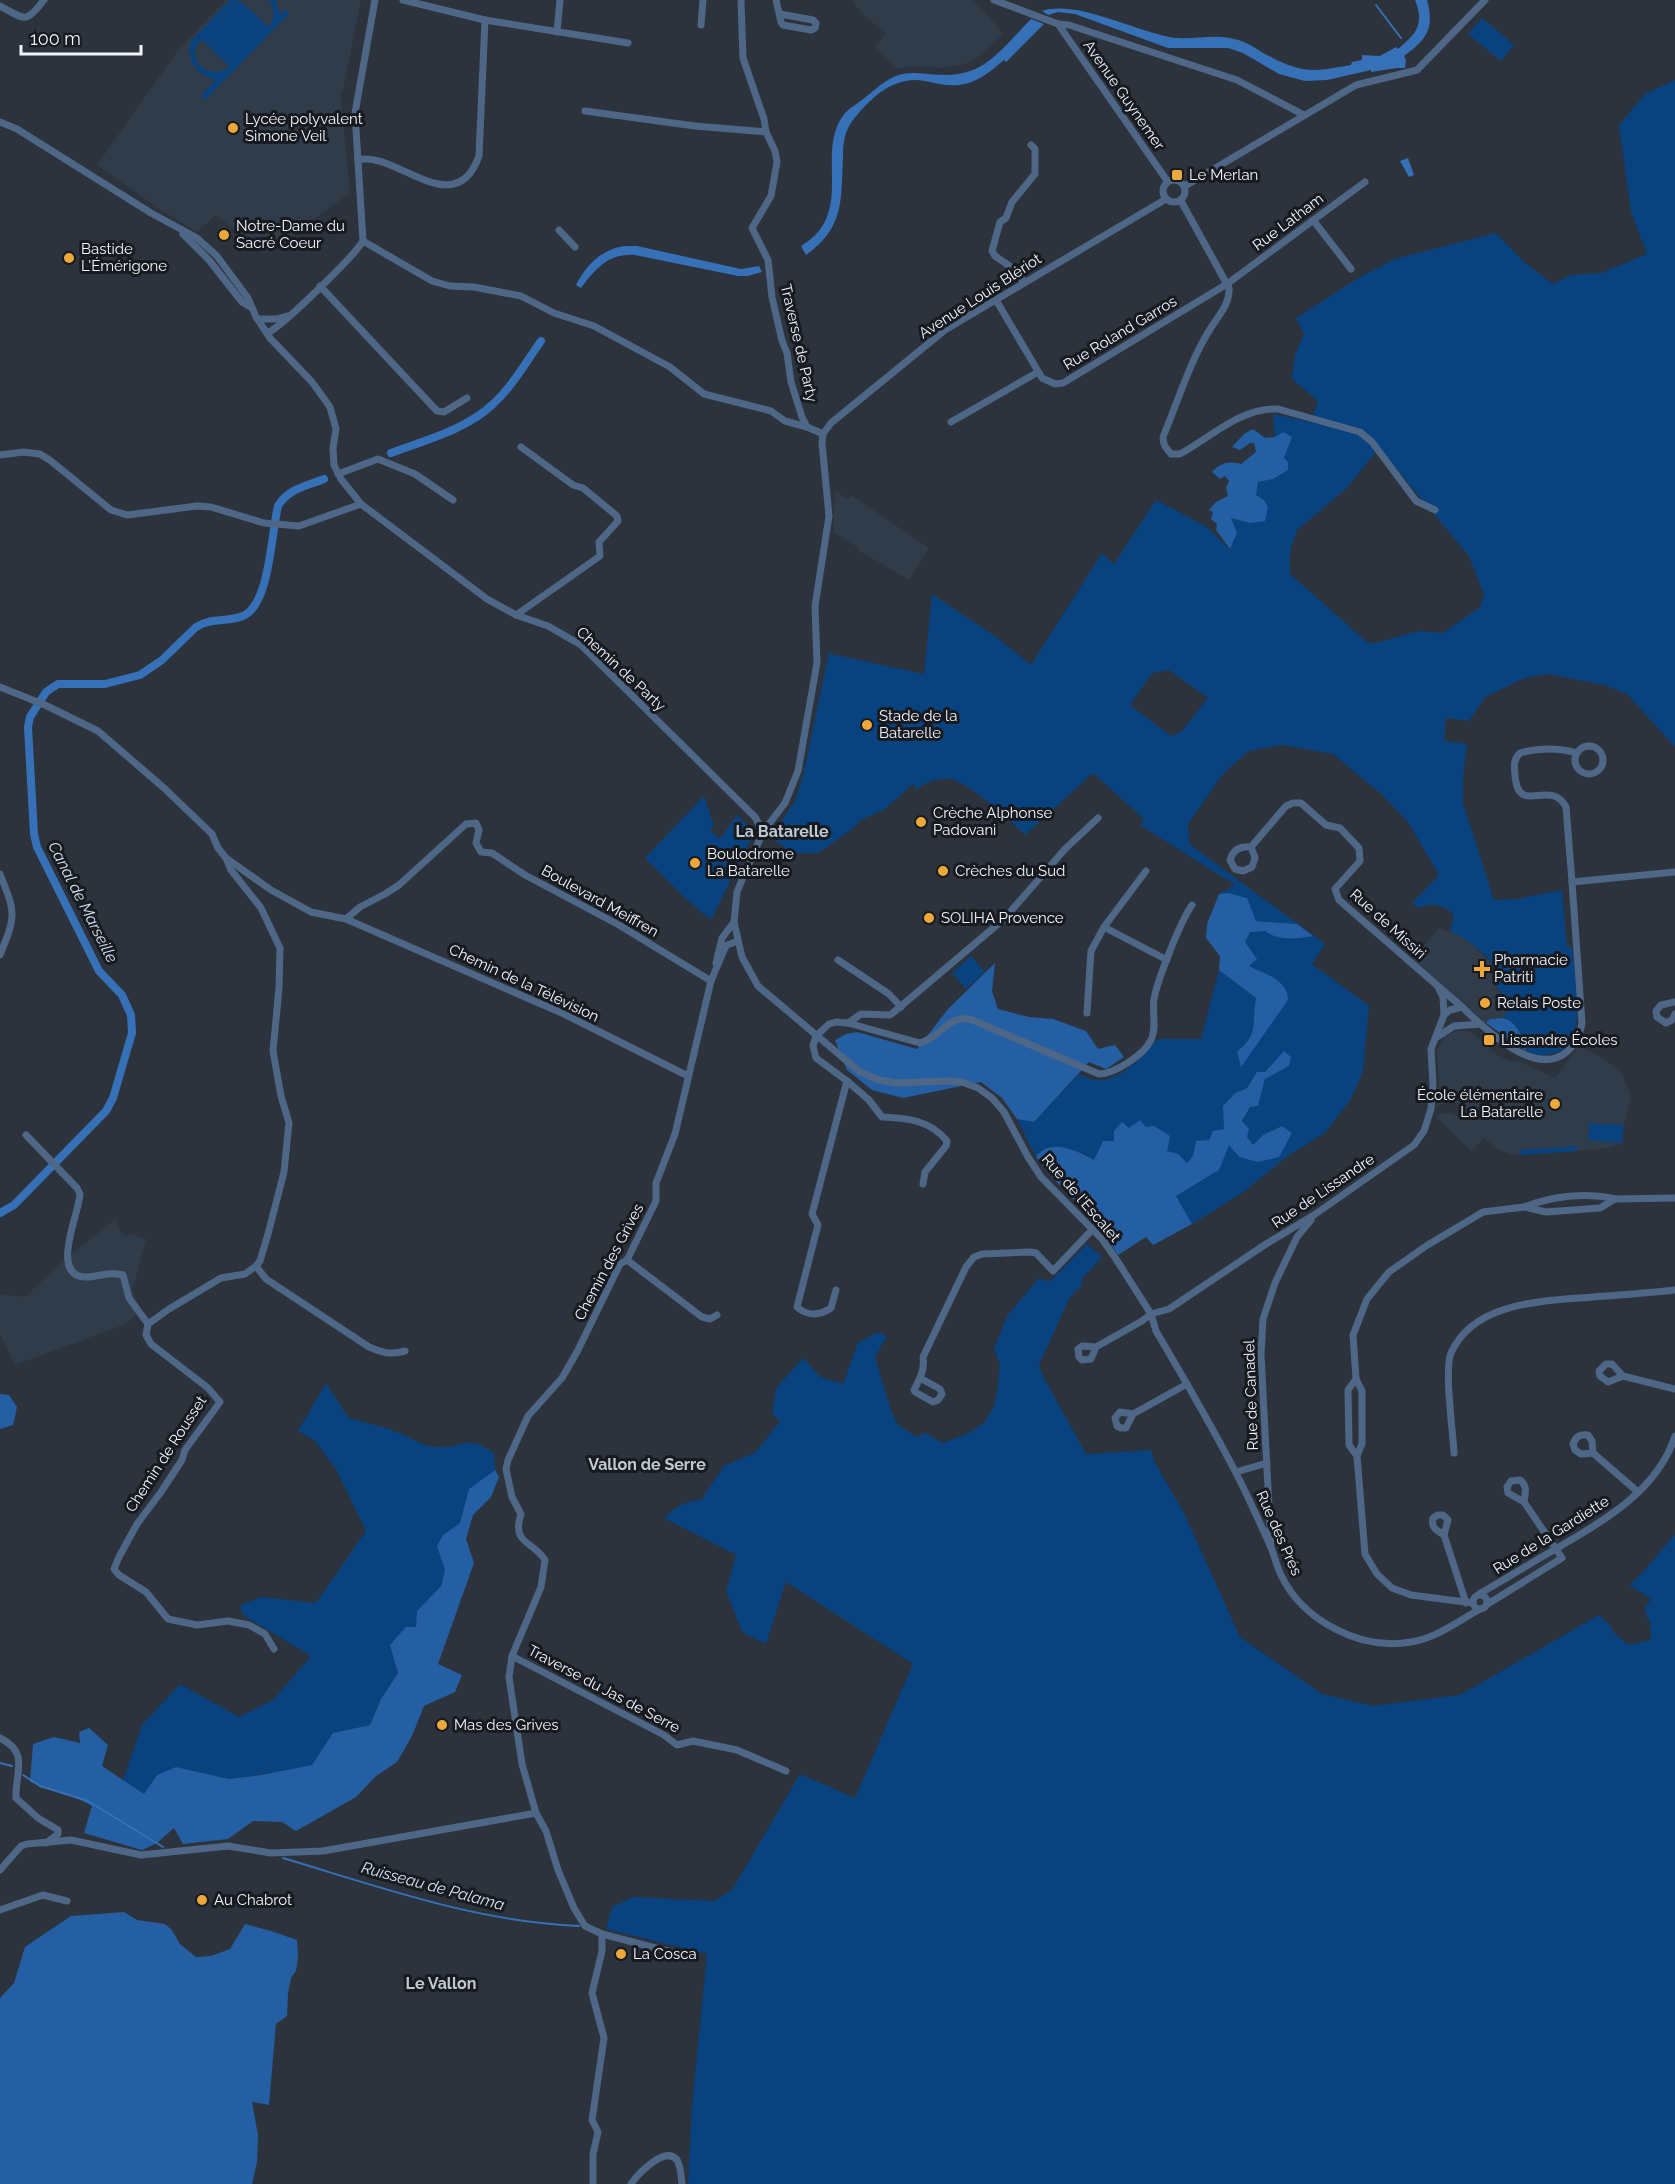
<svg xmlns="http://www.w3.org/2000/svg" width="1675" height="2184" font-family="Raleway,sans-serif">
  <rect width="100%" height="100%" fill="#2c333c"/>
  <!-- built -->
  <g fill="#313c4a">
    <path d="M226,0H361L343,91L340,93L350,193L264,254L216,215L197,232L161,210L97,165L176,53Z"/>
    <path d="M851,0H970L985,12L1003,34L980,56L965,64L943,68L911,66L898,69L874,48L886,34L863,14Z"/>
    <path d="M835,491L848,499L851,495L929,548L909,580L858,550L859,548L833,532Z"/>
    <path d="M1439,928L1462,935L1495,966L1499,973L1494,985L1508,1002V1011L1503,1018L1490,1019L1486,1023L1412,960Z"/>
    <path d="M1457,1030L1470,1031L1503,1060L1505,1059L1514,1062L1516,1060L1555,1078L1579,1046L1600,1057L1621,1072L1631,1096L1624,1125L1622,1143L1610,1148L1513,1155L1499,1150L1484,1138L1471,1151L1436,1117L1440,1114L1452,1113L1464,1121L1469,1116L1449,1097L1445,1103L1436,1107L1439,1086L1437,1050L1445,1036Z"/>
    <path d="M116,1219L120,1232L128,1237L130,1234L146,1239L132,1291L141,1310L126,1324L15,1365L0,1334V1294L25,1297L64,1260Z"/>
  </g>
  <!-- green -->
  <g fill="#08427f" fill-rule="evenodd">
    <path d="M230,0H238L209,31L239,0L269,27C275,19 275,9 269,0H275L280,15L286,9L290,13L205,100L201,96L216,80C198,75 185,61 191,41ZM201,39L230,67C208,82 183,59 201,39Z"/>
    <path d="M1482,18L1514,45L1501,61L1468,34Z"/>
    <path d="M1675,80V747L1627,694L1604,685L1548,674L1525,678L1485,697L1469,721L1446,718L1444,741L1467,744L1463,777V803L1494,900L1517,899L1562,890L1567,947H1572C1574,974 1589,1040 1558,1052C1546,1056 1537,1056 1526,1051C1522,1037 1518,1022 1503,1018L1508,1011V1002L1492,980L1499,973C1489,956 1468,938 1450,932L1454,915C1442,904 1435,902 1419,908L1412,903L1439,875L1408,822L1381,794L1333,754L1282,745L1249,751L1223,774L1188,824L1189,844L1325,944L1312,964L1369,1006L1363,1071L1351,1099L1325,1133L1289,1155L1245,1191L1192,1224L1176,1196L1219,1170L1229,1144L1239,1157L1292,1134L1282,1126L1263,1135L1253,1145L1247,1137L1242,1122L1250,1107L1258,1106L1265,1079L1289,1066L1284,1051L1265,1072H1257L1247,1088L1235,1093L1223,1106L1224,1129L1209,1140L1187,1164L1167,1151L1146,1127L1129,1128L1122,1123L1114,1141L1094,1160L1080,1152L1040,1151L1036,1157L1017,1119L1034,1122L1079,1074C1084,1076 1090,1080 1096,1080C1122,1082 1142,1055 1158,1039H1201L1219,970L1256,998C1251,1024 1260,1032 1237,1052L1241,1067L1281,982L1248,966L1245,942L1250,932L1265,931C1274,937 1282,936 1293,939L1297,924L1255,921L1228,893L1219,894L1235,885L1140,825L1144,819L1093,773L1025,835C1013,822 967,781 950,779C937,778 925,783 915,790L914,783L885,809L861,820L851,830L818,853H792L771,837L795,801L803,776L828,657L827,653L924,674L932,594L999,639L1031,665L1102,553L1114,564L1156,500L1207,527L1229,549L1230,517L1240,521L1264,500L1256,495L1258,482L1273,479L1292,438L1275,437L1273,414L1311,422L1318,401L1292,379L1295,355L1304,334L1296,318L1360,277L1395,259L1496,233L1524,262L1553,284L1571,275L1601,273L1647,254L1631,212L1619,125L1645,94ZM1379,448L1469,556L1484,595L1480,607L1443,633L1418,631L1380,642L1368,643L1290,574V551L1297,530L1347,488ZM1169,670L1208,698L1181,732L1171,736L1130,705L1152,673Z"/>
    <path d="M704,796L714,826L710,830L720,839L737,815L754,833L711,920L686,899L645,858Z"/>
    <path d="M971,956L985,972L966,989L952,973Z"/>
    <path d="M1589,1123L1624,1125L1622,1143L1588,1140Z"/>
    <path d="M1577,1146V1151L1520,1155V1150Z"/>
    <path d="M1087,1244L1102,1257L1082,1279V1285L1070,1297L1039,1365L1043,1376L1086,1454L1151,1450L1155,1463L1184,1513L1240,1637L1322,1694L1373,1706L1460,1695L1599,1615L1612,1627V1631L1628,1645L1651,1640L1650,1620L1647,1618L1645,1608L1651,1599L1629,1585L1643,1572L1675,1534V2184H688L692,2106L707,1954L606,1929L612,1907L633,1897L714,1901L732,1890L800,1774L855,1798L913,1664L786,1582L766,1644L743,1633L726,1592L736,1555L664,1518C676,1507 684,1501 701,1500L724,1466L756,1452L780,1421L772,1414L776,1388L803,1358L821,1377L843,1384L858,1343L877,1332L887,1336L875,1357L891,1411L898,1425L917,1437L925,1433L943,1443L969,1433L985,1422L994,1406L997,1392L1000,1365L994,1349L1007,1316L1039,1278L1049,1282Z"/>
    <path d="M326,1383L348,1417C364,1423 382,1426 397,1432C410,1437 422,1446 436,1447C464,1449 464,1432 494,1453L495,1470L469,1489L460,1523L443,1535L445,1570L441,1586L418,1611L416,1627L398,1672L381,1699L370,1725L333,1733L312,1766L259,1775L229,1779L176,1767L157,1775L144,1794L123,1780L142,1725L180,1684L239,1717L273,1700L311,1656L246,1617L241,1611V1605L261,1597L316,1603L366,1531L336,1469L314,1440L298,1431Z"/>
  </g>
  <!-- forest -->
  <g fill="#245fa4">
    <path d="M1253,429L1265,438L1275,437L1283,432L1292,437L1284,458L1288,462V470L1273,479L1258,482L1256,495L1264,500L1268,507L1265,521L1250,523L1231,518L1237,533L1230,549L1216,530L1217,524L1211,519L1213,512L1209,510L1216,502L1228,496L1226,488L1229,481L1225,476L1220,479L1212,472C1222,462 1228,461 1241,464L1256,452L1254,443H1250L1240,450L1232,447L1244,434Z"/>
    <path d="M1228,893L1247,898L1256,921L1297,924L1313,936C1297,939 1278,941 1265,931L1250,932L1245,942L1257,959L1249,966C1264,974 1288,979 1288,1000L1241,1067L1237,1052C1260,1032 1251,1024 1256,998L1219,970L1220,956L1206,938L1207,924L1219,894Z"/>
    <path d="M995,963L992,991L998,1009L1029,1017L1053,1019L1086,1031L1098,1049L1115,1045L1124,1057L1106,1069L1089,1062L1034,1122L1017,1119L1002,1098L981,1082L903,1098L872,1090L847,1070L835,1040L846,1034L857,1032L917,1049L948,1009Z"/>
    <path d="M1503,1018C1518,1022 1522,1037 1526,1051L1486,1023L1490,1019Z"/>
    <path d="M1284,1051L1291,1057L1289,1066L1265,1079L1258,1106L1250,1107L1242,1121L1249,1129L1247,1137L1253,1145L1263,1135L1282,1126L1292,1133L1279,1157L1258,1162L1239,1157L1229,1145L1219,1170L1176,1196L1192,1224L1153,1245L1146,1237L1118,1255L1098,1225L1051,1176L1036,1157C1049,1137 1078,1151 1094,1160L1103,1141H1114V1131L1122,1122L1129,1128L1140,1120L1146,1127L1154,1126L1170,1136L1167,1151L1178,1154L1187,1163L1193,1156L1196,1141L1209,1140L1213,1131L1224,1129L1223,1106L1235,1093L1247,1088L1257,1072H1265Z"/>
    <path d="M0,1394L9,1395L17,1407L13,1425L0,1429Z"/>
    <path d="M495,1470L499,1477L491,1497L473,1515L466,1539L474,1563L438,1664L462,1675L455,1692L424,1706L412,1736L397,1762L376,1776L356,1797L296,1831L282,1822L253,1821L228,1839L183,1844L174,1828L157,1843L142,1850L84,1833L92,1806L73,1796L30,1782L33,1744L54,1737L80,1743L79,1732L89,1728L108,1745L102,1766L144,1794L157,1775L176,1767L229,1779L261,1775L312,1765L333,1733L370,1725L381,1699L398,1673L390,1645L406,1627H416L417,1611L441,1586L445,1570L437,1546L443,1535L460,1523L469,1489Z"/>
    <path d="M124,1912L137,1920L165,1924L172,1930L180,1944L196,1957L211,1956L230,1949L245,1924L271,1931L297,1940L298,1957L296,1971L291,1978L288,1993L287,2016L276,2024L269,2105L252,2102L258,2135L257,2162L252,2184H0V1998L14,1983L25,1947L71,1916Z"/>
  </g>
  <!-- water -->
  <g fill="#3671b7">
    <path d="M1415,0H1427C1435,29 1426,40 1404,56L1406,60L1405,68H1397L1371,72V70L1327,80L1305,81L1279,74L1243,53L1228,48H1168L1075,14L1058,12L1048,15L1042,11C1076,0 1133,30 1169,37C1190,41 1213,33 1234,39C1246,41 1256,49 1267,55C1302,74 1313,72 1351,65L1352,62L1362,60V55L1380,56L1396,47L1398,49C1416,34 1425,24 1415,0Z"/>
    <path d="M1031,19L1044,24L1006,62L1004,60C992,70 981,80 965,84C950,87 939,84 925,81C895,75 871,97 853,120C844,132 843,144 843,158C841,201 844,228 806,255L801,246C857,213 813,152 845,113C852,106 860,102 867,96C882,84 893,72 915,73C935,74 953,78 973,70C994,62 1015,35 1031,19Z"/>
    <path d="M1408,158L1414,175L1409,177L1400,161Z"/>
    <path d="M625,246H637L741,269L759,266L762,272L748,276H738L635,255C609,253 596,268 581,288L576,285C586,265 602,249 625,246Z"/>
  </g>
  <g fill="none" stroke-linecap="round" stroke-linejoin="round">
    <!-- stream -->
    <g stroke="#3671b7" stroke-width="2">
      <path d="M1376,5L1401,38"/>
      <path d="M0,1763L12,1766"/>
      <path d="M23,1775L40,1786L88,1801L163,1847"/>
      <path d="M283,1858C380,1887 477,1922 579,1926"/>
    </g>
    <!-- canal -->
    <g stroke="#3671b7" stroke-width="8">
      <path d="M391,453C425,440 465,430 492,405C512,387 526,362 541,341"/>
      <path d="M0,1213L14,1205L106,1111L113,1098L132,1033L131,1015L122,995L99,971L37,847L34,834L28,727L30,717L46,692L58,684H105L140,675L162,660L196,627C211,617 230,623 245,615C270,601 271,534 278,506C288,489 306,486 324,479"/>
    </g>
    <!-- street -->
    <g stroke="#4f6786" stroke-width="7">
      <path d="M403,0L485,20L628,43"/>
      <path d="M741,0L743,58L764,119L766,132L775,151L777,162L771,196L752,228L768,260L772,297L782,341L787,353L791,382L802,417L807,427"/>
      <path d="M776,0L781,22L783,25L811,30L815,28L816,23L813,20L780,14"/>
      <path d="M994,0L1058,24L1069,25L1237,80L1304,115"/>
      <path d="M0,6C25,19 25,25 44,0"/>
      <path d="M1058,24L1168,182"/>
      <path d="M701,25L703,0"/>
      <path d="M557,32L560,0"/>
      <path d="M585,111L695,126L766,132"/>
      <path d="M0,122L17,129L151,213L197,238L216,255L248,298L256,317L270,338L312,382L330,407L336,429L333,448L334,465L341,479L361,504L487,599L516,615L548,626L581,645L755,817L763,832"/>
      <path d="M358,160C394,149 455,224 479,156L485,20"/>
      <circle cx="1174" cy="191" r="11"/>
      <path d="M1185,186L1356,85L1417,70L1485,0"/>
      <path d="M1166,199L945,330L831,423L823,434L822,443L829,516L815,606L817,663L798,771L785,803L763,832L744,875L737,892L734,922L742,957L758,986L860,1072L879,1080L897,1083L945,1081L962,1082L978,1088L992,1098L1004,1112L1028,1157L1041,1177L1102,1239L1116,1259L1151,1314L1156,1331C1186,1382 1217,1434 1243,1487C1253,1508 1263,1529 1272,1550C1275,1558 1277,1567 1281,1575C1303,1621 1361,1651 1411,1642C1436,1638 1459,1621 1480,1609"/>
      <path d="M1181,201L1229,288C1230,303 1220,314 1212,326C1190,360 1179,399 1163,437C1163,445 1166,448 1171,454H1180C1211,437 1242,407 1278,409L1360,432L1372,442L1416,501L1435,510"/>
      <path d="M1313,220L1351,269"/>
      <path d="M559,230L575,247"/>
      <path d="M183,234L209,260L242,302L252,308"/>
      <path d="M363,241L432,281L450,286L474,287L521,296L554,313L594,326L670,367L704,394L771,411L785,421L807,427L823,434"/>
      <path d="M1024,282L1014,269L995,256L992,251L1000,222L1006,218L1012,202L1035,174V149L1031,145"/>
      <path d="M320,286L437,411L444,412L467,398"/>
      <path d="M996,300L1042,378L1055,384L1063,383L1227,284L1365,182"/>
      <path d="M258,319H277L288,316"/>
      <path d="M267,333C281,328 355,255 363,241L355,113L375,0"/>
      <path d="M951,422L1038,372"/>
      <path d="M0,455L23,452L40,454L51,461L111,510L127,515L197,506L211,507L264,523L299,526L361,504"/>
      <path d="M338,474L378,459L415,474L453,500"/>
      <path d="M516,615L600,556L599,542L618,521L617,516L583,488L573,485L521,447"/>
      <path d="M0,687L45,705L98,731L164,788L212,834L218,848L226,858L271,890L311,912L346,919L360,907L385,894L399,885L466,824L476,823L479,830L476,843L481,852L492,853L525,875L619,925L711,981"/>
      <circle cx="1589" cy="760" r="14"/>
      <path d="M1251,847C1241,846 1233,849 1230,860L1235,869L1243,871L1252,867L1255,858L1251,847L1286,806L1293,803H1301L1326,825L1340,828L1359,848L1360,861L1335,889L1339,900L1462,1007"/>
      <path d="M226,858L231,870L261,908L280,948L279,988L273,1051L281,1096L289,1123L284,1172L268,1234L260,1261L256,1266L245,1274L221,1278L169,1309L148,1324L146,1335L151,1344L208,1388L220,1402L185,1450L182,1460L161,1492L137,1524L119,1557L114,1569L119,1575L146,1592L168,1619L197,1625L228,1621L249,1625L265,1634L274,1649"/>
      <path d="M0,874C16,914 16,915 0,955"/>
      <path d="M1572,882L1566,807C1550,777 1518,818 1515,775C1514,766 1513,760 1520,753C1538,748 1559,748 1577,753"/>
      <path d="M346,919L564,1014L688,1076"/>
      <path d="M1104,927L1167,960"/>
      <path d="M838,960L889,994L901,1007"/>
      <path d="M716,963L722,938L734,922"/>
      <path d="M1438,987L1443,997L1444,1015"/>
      <path d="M1675,1002L1661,1005L1656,1011L1657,1017L1666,1023L1672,1020L1675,1014"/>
      <path d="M1087,1013L1091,951L1104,927L1146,871"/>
      <path d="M848,1023L920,1043C942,1037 946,1016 970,1019L1099,1074C1114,1074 1144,1055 1151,1040C1157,1028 1152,1012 1154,999C1157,981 1181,920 1192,905"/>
      <path d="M1437,1037L1454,1026L1481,1024"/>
      <path d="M847,1081L869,1100L882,1117C907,1118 930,1120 947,1141L946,1146L925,1172L923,1184"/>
      <path d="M26,1135L77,1188L80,1194C80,1211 49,1276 85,1277C100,1277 107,1271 123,1275L129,1298L148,1324"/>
      <path d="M1524,1207C1552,1196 1586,1192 1615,1199"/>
      <path d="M627,1260L702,1317L710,1319L717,1315"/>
      <path d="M256,1266L266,1279L369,1347C383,1353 390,1355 405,1351"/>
      <path d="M836,1290L831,1308C819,1316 807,1316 797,1307L818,1225L812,1214L847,1081L816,1058L813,1046L816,1036L829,1024L836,1022L848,1023L861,1014L890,1015L894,1012L1004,919L1065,849L1098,818"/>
      <path d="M1096,1347L1091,1359L1082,1360L1079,1357L1078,1349L1082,1346L1096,1347L1142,1321L1151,1314L1169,1309L1266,1244L1314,1215L1414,1145L1424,1131L1431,1109L1433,1085L1431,1049L1444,1015L1450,1010L1462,1007C1487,1031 1546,1089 1576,1041C1579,1036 1581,1029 1582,1023L1572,882L1675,872"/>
      <path d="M1623,1376L1608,1382L1600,1376L1599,1371L1606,1364H1612L1623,1376L1675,1389"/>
      <path d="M920,1378L940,1389L942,1394L938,1400L933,1402L915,1392L914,1390C920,1378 925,1370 923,1357L966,1267L974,1257L982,1254L1030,1252L1036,1253L1053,1271L1092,1230"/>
      <path d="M1356,1379L1348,1390L1349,1445L1357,1456"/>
      <path d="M1133,1414L1120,1412L1115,1418L1117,1426L1121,1428H1126L1133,1414L1187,1384"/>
      <path d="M1454,1453C1453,1432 1444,1369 1451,1353C1474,1301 1545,1301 1593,1297C1620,1295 1648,1293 1675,1290"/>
      <path d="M1593,1453L1592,1441L1588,1435C1580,1434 1576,1436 1573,1444L1575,1450L1581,1454L1593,1453L1638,1492"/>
      <path d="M1236,1472L1267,1463"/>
      <path d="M1444,1535L1448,1520L1443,1515H1438L1433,1518C1431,1528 1436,1530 1444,1535L1466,1603"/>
      <path d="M1271,1545L1261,1355L1263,1319L1275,1283L1297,1237L1311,1220"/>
      <path d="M1479,1594C1504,1580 1529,1564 1554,1550C1601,1522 1657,1492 1675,1436"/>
      <circle cx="1480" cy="1602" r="7"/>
      <path d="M1473,1603L1411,1595L1392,1588L1377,1574L1365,1554L1357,1456L1362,1444V1391L1356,1379L1353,1335L1367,1299L1389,1272L1426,1246L1483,1212L1524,1207L1546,1212L1600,1208L1615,1199L1675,1198"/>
      <path d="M1486,1605L1562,1558L1524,1502L1508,1493L1507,1487L1511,1481L1520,1480C1528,1486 1525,1493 1524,1502"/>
      <path d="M512,1656L664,1735L677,1745L693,1741L737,1750L786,1771"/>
      <path d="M0,1738C30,1753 15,1772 16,1798L38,1818L58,1830V1834L46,1843"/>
      <path d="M0,1870L21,1846L27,1844L71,1840L141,1855L228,1846L271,1853L323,1851L536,1813"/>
      <path d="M0,1910L43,1895L67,1901"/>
      <path d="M675,1953L602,1934L585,1926L574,1908L558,1870L546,1831L536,1813L522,1764L509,1677L512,1656L541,1587L545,1560C533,1541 511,1544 521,1514L512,1497L506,1469L508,1460L528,1416L562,1378L577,1352L620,1264L627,1260L656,1201V1183L675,1134L711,981L724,950L727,945L738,941"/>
      <path d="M593,2184V2154L598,2132L592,2120L604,2038L592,1993L602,1951V1934"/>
      <path d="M631,2184C638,2174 665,2145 677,2160C681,2166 681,2177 682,2184"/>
    </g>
  </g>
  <!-- markers -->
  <g fill="#eda83b" stroke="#171a1e" stroke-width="2">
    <circle cx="233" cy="128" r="6"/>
    <rect x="1171" y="169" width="12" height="12" rx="3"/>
    <circle cx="224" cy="235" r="6"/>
    <circle cx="69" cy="258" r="6"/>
    <circle cx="867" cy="725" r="6"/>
    <circle cx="921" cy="822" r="6"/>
    <circle cx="695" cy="863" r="6"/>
    <circle cx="943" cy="871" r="6"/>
    <circle cx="929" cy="918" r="6"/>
    <path d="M1479 960h6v6h6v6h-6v6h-6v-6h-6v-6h6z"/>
    <circle cx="1485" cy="1003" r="6"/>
    <rect x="1483" y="1034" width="12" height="12" rx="3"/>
    <circle cx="1555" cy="1104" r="6"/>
    <circle cx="442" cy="1725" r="6"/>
    <circle cx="202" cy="1900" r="6"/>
    <circle cx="621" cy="1954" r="6"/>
  </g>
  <g text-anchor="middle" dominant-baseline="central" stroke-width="6" stroke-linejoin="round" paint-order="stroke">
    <!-- street labels -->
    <g font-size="15" fill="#f1f5fb" stroke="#171a1e">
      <text transform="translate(1124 95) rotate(55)">Avenue Guynemer</text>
      <text transform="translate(1288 222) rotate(-37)">Rue Latham</text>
      <text transform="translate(980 296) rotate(-33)">Avenue Louis Blériot</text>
      <text transform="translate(1120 333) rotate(-31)">Rue Roland Garros</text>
      <text transform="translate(799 343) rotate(77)">Traverse de Party</text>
      <text transform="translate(621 669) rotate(43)">Chemin de Party</text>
      <text transform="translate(600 901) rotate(29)">Boulevard Meiffren</text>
      <text transform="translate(1388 924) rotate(42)">Rue de Missiri</text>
      <text transform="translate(524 983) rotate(25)">Chemin de la Télévision</text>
      <text transform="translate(1323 1191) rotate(-34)">Rue de Lissandre</text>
      <text transform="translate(1081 1198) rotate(49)">Rue de l'Escalet</text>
      <text transform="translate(609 1262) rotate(-62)">Chemin des Grives</text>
      <text transform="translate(1251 1395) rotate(-92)">Rue de Canadel</text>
      <text transform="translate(166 1454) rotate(-57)">Chemin de Rousset</text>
      <text transform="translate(1279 1533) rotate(66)">Rue des Prés</text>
      <text transform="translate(1551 1535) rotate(-32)">Rue de la Gardiette</text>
      <text transform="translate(604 1689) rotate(28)">Traverse du Jas de Serre</text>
    </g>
    <!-- poi labels -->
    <g font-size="15" fill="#f1f5fb" stroke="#171a1e" text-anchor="start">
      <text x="245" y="119">Lycée polyvalent<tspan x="245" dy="17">Simone Veil</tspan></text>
      <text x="1189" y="175">Le Merlan</text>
      <text x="236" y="226">Notre-Dame du<tspan x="236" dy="17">Sacré Coeur</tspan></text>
      <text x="81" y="249">Bastide<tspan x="81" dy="17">L'Émérigone</tspan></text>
      <text x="879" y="716">Stade de la<tspan x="879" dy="17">Batarelle</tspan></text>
      <text x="933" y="813">Crèche Alphonse<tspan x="933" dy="17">Padovani</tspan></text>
      <text x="707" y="854">Boulodrome<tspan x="707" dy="17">La Batarelle</tspan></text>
      <text x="955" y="871">Crèches du Sud</text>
      <text x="941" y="918">SOLIHA Provence</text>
      <text x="1494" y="960">Pharmacie<tspan x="1494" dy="17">Patriti</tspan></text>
      <text x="1497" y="1003">Relais Poste</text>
      <text x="1501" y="1040">Lissandre Écoles</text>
      <text x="1543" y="1095" text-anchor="end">École élémentaire<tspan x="1543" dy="17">La Batarelle</tspan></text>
      <text x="454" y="1725">Mas des Grives</text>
      <text x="214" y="1900">Au Chabrot</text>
      <text x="633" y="1954">La Cosca</text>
    </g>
    <!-- neighbourhood labels -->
    <g font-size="16" font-weight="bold" fill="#bfc8d3" stroke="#171a1e">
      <text x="782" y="831">La Batarelle</text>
      <text x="647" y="1464">Vallon de Serre</text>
      <text x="441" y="1983">Le Vallon</text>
    </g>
    <!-- water labels -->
    <g font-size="16" font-style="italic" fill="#d3e2f5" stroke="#171a1e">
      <text transform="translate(83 902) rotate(63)">Canal de Marseille</text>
      <text transform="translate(433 1886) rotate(15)">Ruisseau de Palama</text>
    </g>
  </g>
  <!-- scale -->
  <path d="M21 45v9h120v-9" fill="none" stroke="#f1f5fb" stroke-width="3"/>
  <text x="30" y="45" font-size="18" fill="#f1f5fb" stroke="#171a1e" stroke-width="4.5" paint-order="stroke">100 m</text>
</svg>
